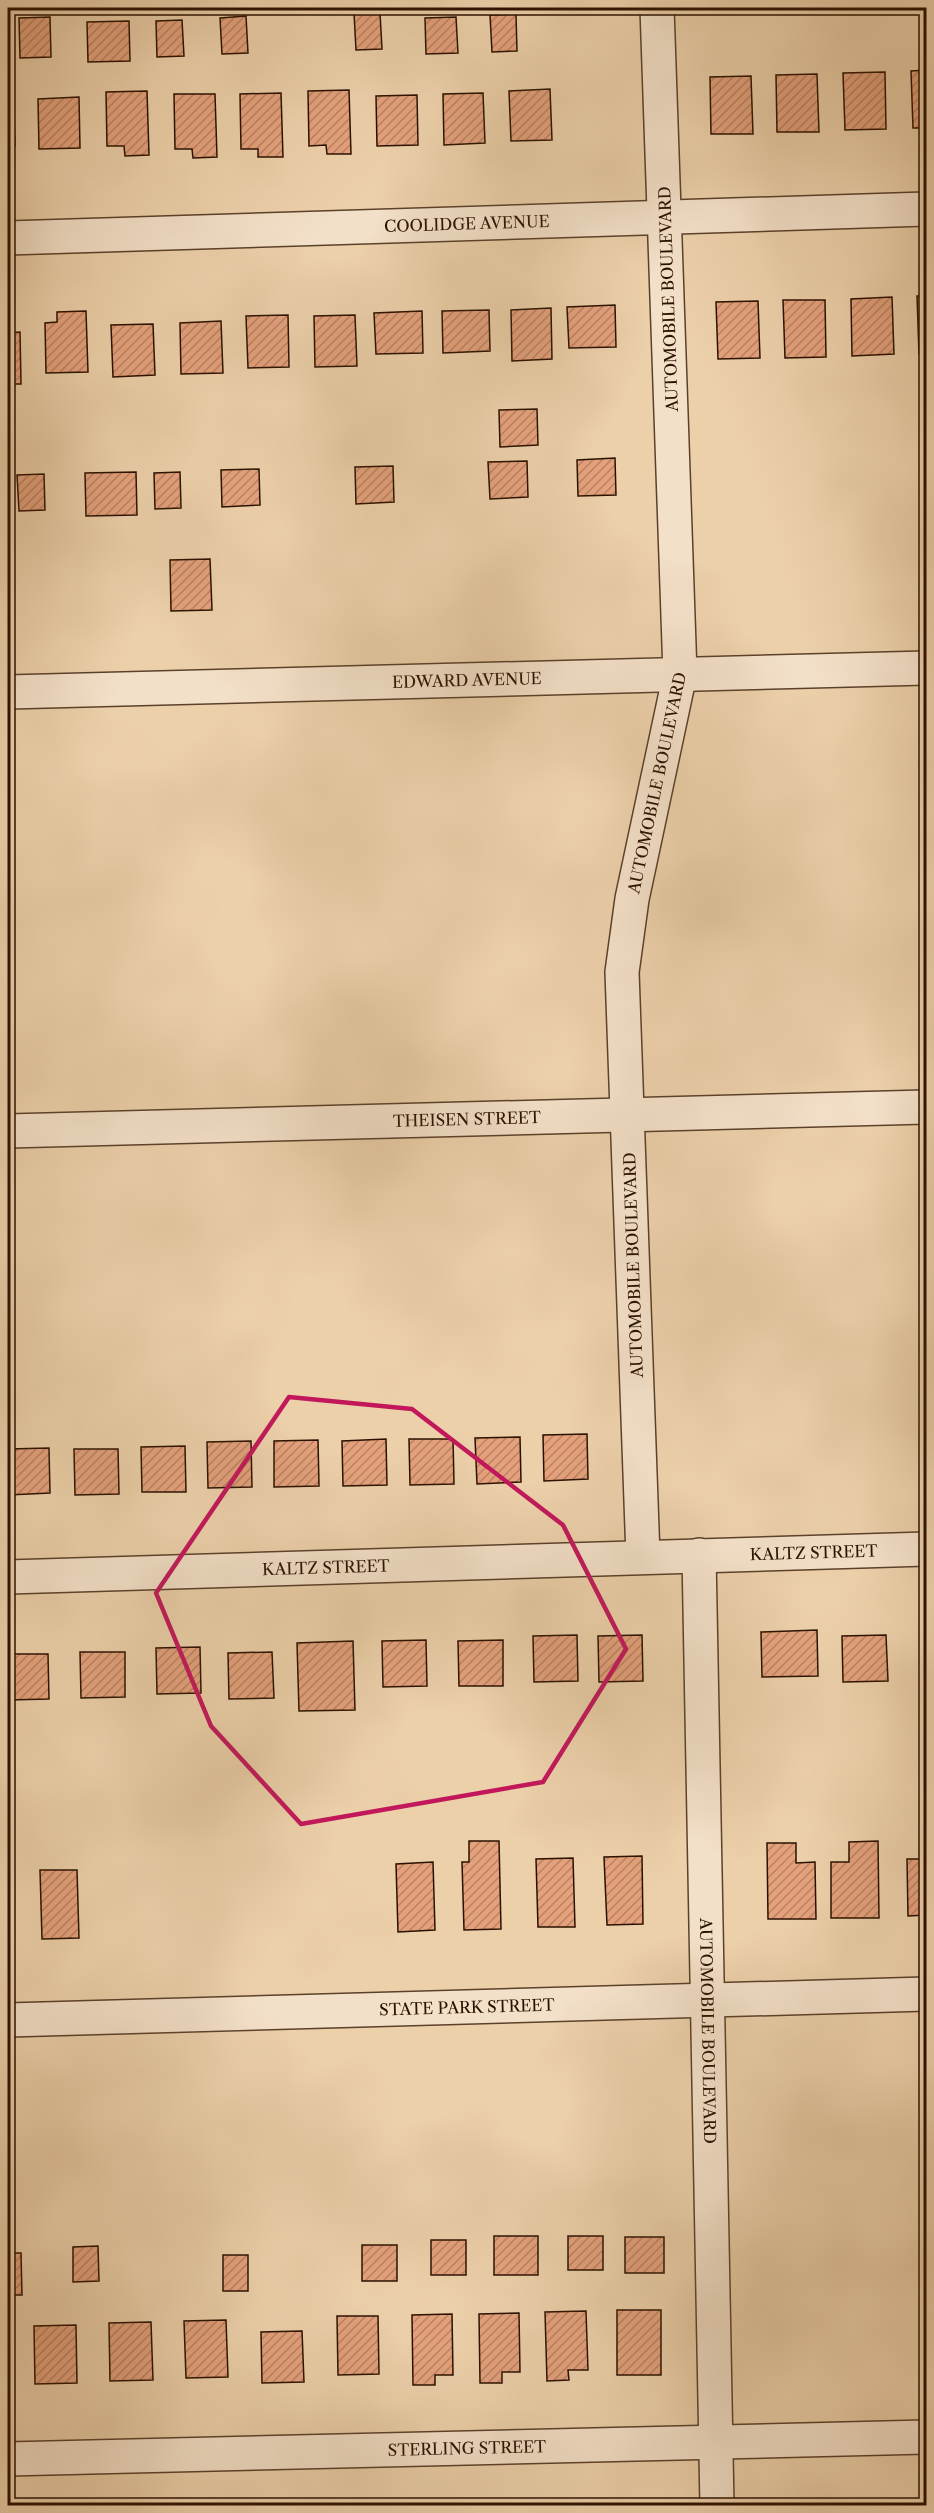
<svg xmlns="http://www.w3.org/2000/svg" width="934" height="2513" font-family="'Libre Caslon Text',serif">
  <defs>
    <pattern id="building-hatch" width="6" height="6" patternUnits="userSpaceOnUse" patternTransform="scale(1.5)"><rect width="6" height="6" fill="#e4a17c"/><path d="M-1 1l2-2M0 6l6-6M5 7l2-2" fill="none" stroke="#b98263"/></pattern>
  </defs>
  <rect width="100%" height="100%" fill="#ecd0aa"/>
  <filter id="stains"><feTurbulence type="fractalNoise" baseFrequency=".00333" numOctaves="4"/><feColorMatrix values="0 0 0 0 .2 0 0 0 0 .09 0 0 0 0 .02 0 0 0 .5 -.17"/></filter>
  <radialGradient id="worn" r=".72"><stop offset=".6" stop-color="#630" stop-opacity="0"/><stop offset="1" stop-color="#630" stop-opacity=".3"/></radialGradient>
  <!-- building -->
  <g fill="url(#building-hatch)" stroke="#2b1100" stroke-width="1.5">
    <path d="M354,13H380L382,49L356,50Z"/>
    <path d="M516,14L517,51L492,52L490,15Z"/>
    <path d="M246,16L248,53L222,54L220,18Z"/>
    <path d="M50,17L51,57L20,58L19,18Z"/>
    <path d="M456,17L458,53L426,54L425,18Z"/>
    <path d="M182,20L184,56L157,57L156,21Z"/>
    <path d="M129,21L130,61L88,62L87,22Z"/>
    <path d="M926,70V128H913L911,71Z"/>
    <path d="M885,72L886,129L845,130L843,73Z"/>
    <path d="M817,74L819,132H777L776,75Z"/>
    <path d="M751,76L753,134H711L710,77Z"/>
    <path d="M8,80H13L15,146H8Z"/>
    <path d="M550,89L552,140L511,141L509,91Z"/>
    <path d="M349,90L351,154H327L326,145L309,146L308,91Z"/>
    <path d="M147,91L149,155L125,156L124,146H107L106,92Z"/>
    <path d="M281,93L283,157H258V149H241L240,94Z"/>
    <path d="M483,93L485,143L444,145L443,94Z"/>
    <path d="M174,94H215L217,157L193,158L192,149H175Z"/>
    <path d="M417,95L418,145L377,146L376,96Z"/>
    <path d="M79,97L80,148L39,149L38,99Z"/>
    <path d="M917,296H926V354H919Z"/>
    <path d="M892,297L894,354L852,356L851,299Z"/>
    <path d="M783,300H825L826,357L785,358Z"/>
    <path d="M758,301L760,358L718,359L716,302Z"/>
    <path d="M615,305L616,347L569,348L567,307Z"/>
    <path d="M551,308L552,359L512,361L511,310Z"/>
    <path d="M489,310L490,351L443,353L442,311Z"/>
    <path d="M86,311L88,372L46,373L45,323L57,322V312Z"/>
    <path d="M422,311L423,353L376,354L374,313Z"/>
    <path d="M288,315L289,367L248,368L246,316Z"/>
    <path d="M355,315L357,366L315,367L314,316Z"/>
    <path d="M221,321L223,373L181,374L180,323Z"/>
    <path d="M153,324L155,375L113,377L111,325Z"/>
    <path d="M20,332L21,384H8V333Z"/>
    <path d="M537,409L538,445L500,447L499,410Z"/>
    <path d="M615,458L616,495L578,496L577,460Z"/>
    <path d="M527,461L528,497L490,499L488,462Z"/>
    <path d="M393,466L394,502L356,504L355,467Z"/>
    <path d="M259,469L260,505L222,507L221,470Z"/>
    <path d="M136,472L137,515L86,516L85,473Z"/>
    <path d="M180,472L181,508L155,509L154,473Z"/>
    <path d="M44,474L45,510L19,511L17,475Z"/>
    <path d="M210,559L212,610L171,611L170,560Z"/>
    <path d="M920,1417H926V1470H922Z"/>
    <path d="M587,1434L588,1479L544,1481L543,1435Z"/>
    <path d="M520,1437L521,1482L477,1484L475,1438Z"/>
    <path d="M386,1439L387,1485L343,1486L342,1441Z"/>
    <path d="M409,1439H453L454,1484L410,1485Z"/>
    <path d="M318,1440L319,1486L274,1487V1441Z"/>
    <path d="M251,1441L252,1487L208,1488L207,1442Z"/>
    <path d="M185,1446L186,1492H142L141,1447Z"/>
    <path d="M49,1448L50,1493L8,1495V1449Z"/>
    <path d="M74,1449H118L119,1494L75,1495Z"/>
    <path d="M817,1630L818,1676L762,1677L761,1632Z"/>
    <path d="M577,1635L578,1681L534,1682L533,1636Z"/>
    <path d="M642,1635L643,1681L599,1682L598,1636Z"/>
    <path d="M886,1635L888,1681L843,1682L842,1636Z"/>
    <path d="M426,1640L427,1686L383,1687L382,1641Z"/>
    <path d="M503,1640V1686H459L458,1641Z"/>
    <path d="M353,1641L355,1710L299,1711L297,1643Z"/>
    <path d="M200,1647L201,1693L157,1694L156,1648Z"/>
    <path d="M80,1652H125V1697L81,1698Z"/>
    <path d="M272,1652L274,1698L229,1699L228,1653Z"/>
    <path d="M8,1654H48L49,1699L8,1700Z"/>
    <path d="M925,1839H926V1915L908,1916L907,1859H925Z"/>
    <path d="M469,1841H499L501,1929L464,1930L462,1862H469Z"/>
    <path d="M878,1841L879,1918H831V1862H849V1842Z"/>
    <path d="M767,1843H796V1863L815,1862L816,1919H768Z"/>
    <path d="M642,1856L643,1924L607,1925L604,1857Z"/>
    <path d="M573,1858L575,1927H538L536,1859Z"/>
    <path d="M433,1862L435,1930L398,1932L396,1864Z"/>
    <path d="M40,1870H77L79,1938L42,1939Z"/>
    <rect x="494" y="2236" width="44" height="39"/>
    <rect x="568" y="2236" width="35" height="34"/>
    <rect x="625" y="2237" width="39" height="36"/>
    <rect x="431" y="2240" width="35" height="35"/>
    <rect x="362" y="2245" width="35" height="36"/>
    <path d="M98,2246L99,2281L73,2282V2247Z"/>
    <path d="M8,2253H21L22,2295H8Z"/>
    <rect x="223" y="2255" width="25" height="36"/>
    <rect x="617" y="2310" width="44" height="65"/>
    <path d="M586,2311L588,2370H568L569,2380L547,2381L545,2312Z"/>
    <path d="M519,2313L520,2372H502V2383H480L479,2314Z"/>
    <path d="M452,2314L453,2375H435V2385H413L412,2315Z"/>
    <path d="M337,2316H378L379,2374L338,2375Z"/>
    <path d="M226,2320L228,2377L186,2378L184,2321Z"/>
    <path d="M151,2322L153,2380L110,2381L109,2323Z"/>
    <path d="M76,2325L77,2383L35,2384L34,2326Z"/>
    <path d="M302,2331L304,2382L262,2383L261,2332Z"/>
  </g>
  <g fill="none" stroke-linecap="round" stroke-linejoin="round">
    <!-- minor casing -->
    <g stroke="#5b412a" stroke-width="36">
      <g id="minor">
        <path id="s1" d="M8,238L926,209"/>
        <path id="s2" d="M8,692L926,668"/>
        <path id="s3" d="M8,1131L926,1107"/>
        <path id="s4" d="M699,1555L717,2506"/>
        <path id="s5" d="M643,1557L622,972L632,899L680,674L657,8"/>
        <path id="s6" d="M8,1577L926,1549"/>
        <path id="s7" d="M8,2020L926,1994"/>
        <path id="s8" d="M8,2459L926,2437"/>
      </g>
    </g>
    <!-- minor -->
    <use href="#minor" stroke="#f3e0c8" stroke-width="33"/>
  </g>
  <!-- marked area -->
  <path fill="none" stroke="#c2185b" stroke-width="4.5" stroke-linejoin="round" d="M289,1397L412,1409L563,1525L626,1649L543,1782L301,1824L211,1726L156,1593Z"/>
  <g text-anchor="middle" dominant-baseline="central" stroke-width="4.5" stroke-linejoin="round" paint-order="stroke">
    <!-- street labels -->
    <g font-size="16" fill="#2b1100" stroke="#f3e0c8">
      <text stroke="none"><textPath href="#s1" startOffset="459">COOLIDGE AVENUE</textPath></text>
      <text transform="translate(668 299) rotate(-92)">AUTOMOBILE BOULEVARD</text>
      <text stroke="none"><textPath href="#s2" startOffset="459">EDWARD AVENUE</textPath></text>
      <text stroke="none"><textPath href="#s5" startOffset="778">AUTOMOBILE BOULEVARD</textPath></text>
      <text stroke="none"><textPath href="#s3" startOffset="459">THEISEN STREET</textPath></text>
      <text transform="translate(633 1265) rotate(-92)">AUTOMOBILE BOULEVARD</text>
      <text stroke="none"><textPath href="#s6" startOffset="806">KALTZ STREET</textPath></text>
      <text stroke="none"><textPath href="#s6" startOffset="318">KALTZ STREET</textPath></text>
      <text stroke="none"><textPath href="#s7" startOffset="459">STATE PARK STREET</textPath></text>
      <text stroke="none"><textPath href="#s4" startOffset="476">AUTOMOBILE BOULEVARD</textPath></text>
      <text stroke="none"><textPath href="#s8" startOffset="459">STERLING STREET</textPath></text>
    </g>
  </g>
  <!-- margin -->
  <rect width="934" height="2513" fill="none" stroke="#ecd0aa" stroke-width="30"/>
  <rect x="9" y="9" width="916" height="2495" fill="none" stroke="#2b1100" stroke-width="3"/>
  <rect x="15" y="15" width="904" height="2483" fill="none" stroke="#2b1100" stroke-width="1.5"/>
  <rect width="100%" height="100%" filter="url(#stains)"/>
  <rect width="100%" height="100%" fill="url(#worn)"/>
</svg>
